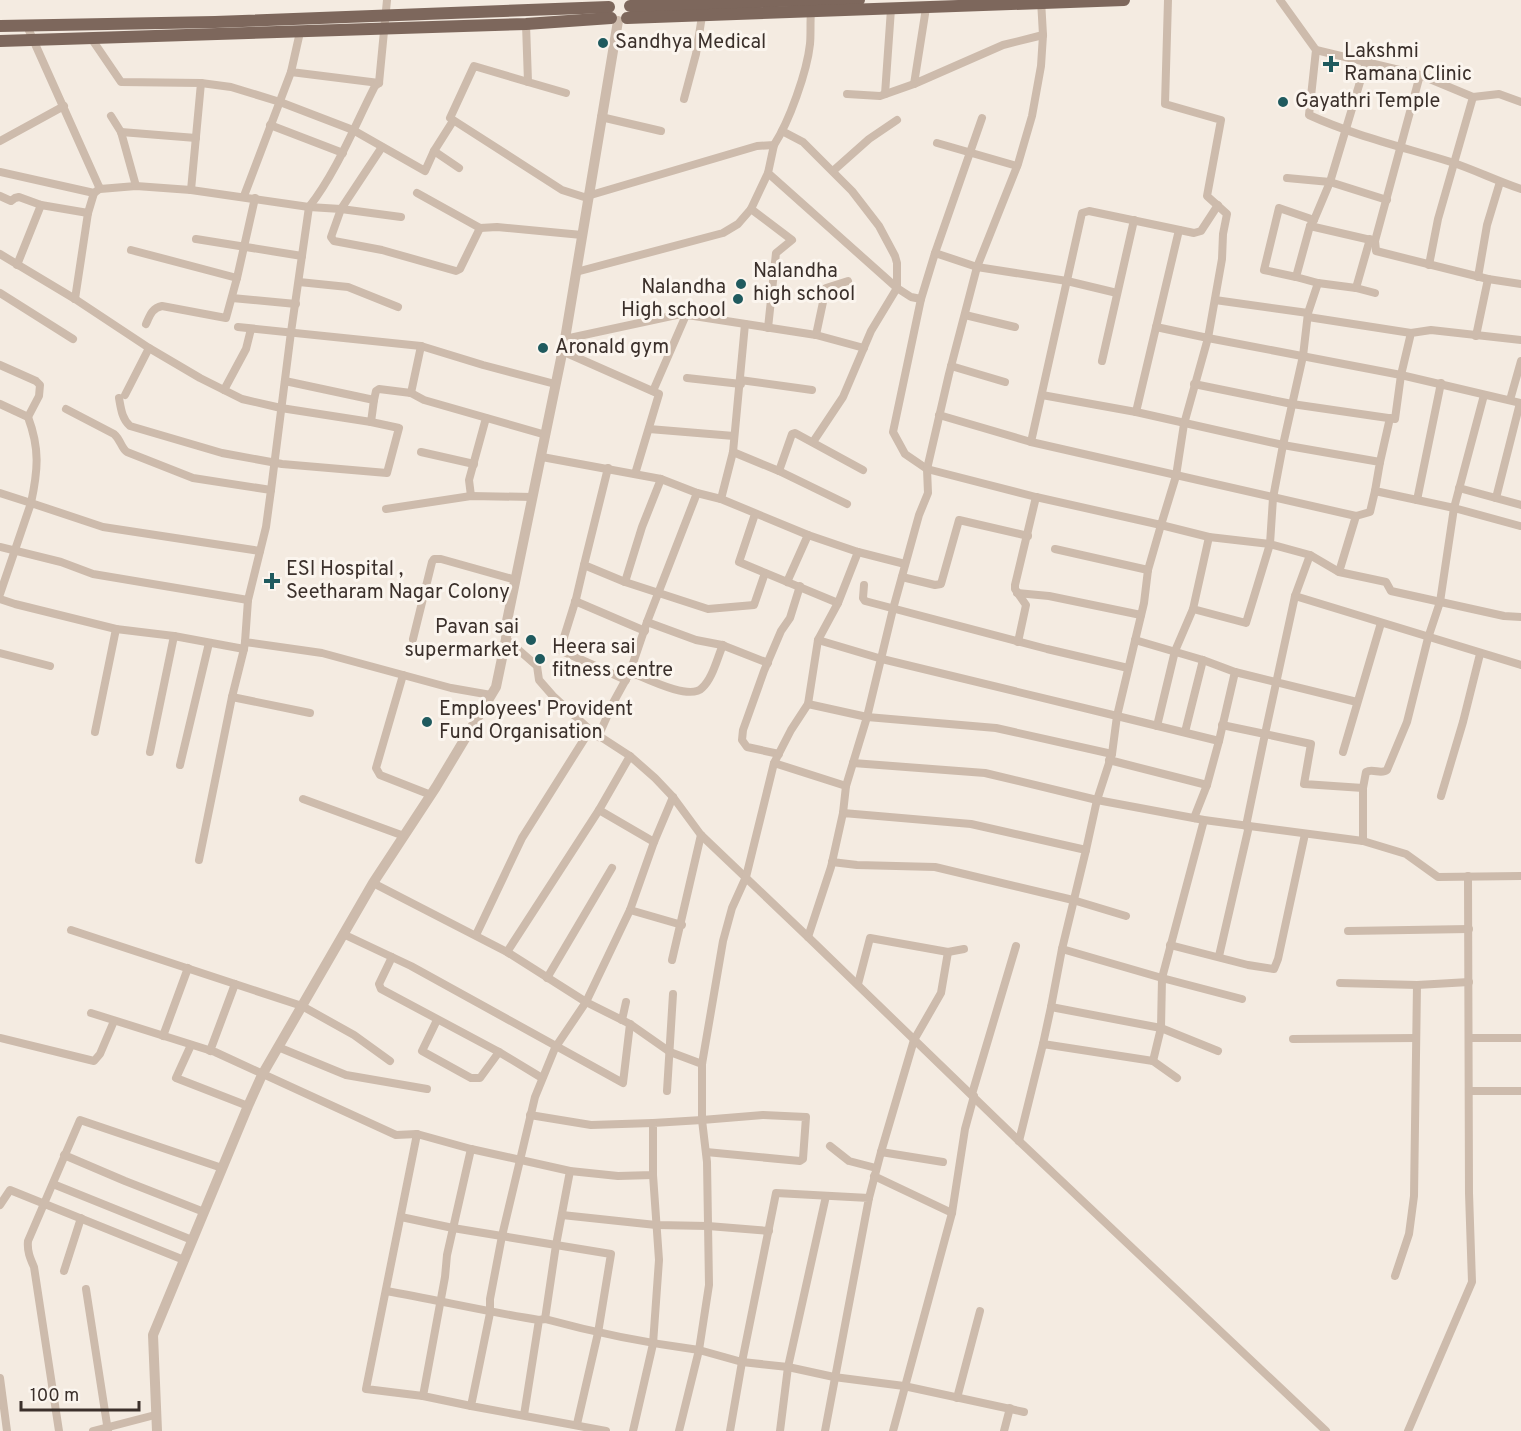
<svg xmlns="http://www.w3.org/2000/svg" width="1521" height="1431" font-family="Overpass,sans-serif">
  <rect width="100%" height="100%" fill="#f4ebe1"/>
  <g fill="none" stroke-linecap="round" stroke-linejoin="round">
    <!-- minor -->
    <g stroke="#cdbbac" stroke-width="8">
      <path d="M1280,0L1316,50L1309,115C1355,136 1403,147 1451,162C1475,170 1497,181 1521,189"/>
      <path d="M926,8L914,84L1003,45L1043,35"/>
      <path d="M526,24L528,82L566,93"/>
      <path d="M27,26L100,189L136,186L191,190L309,207L341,209L401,217"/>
      <path d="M300,32L291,72L379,83L387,0"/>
      <path d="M91,38L121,82L201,83L191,190"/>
      <path d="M1316,50L1420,75L1375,241L1376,251L1488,279L1521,284"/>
      <path d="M1366,62L1330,182L1314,220L1310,226L1296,277L1318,283L1308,313L1303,356L1283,445L1273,498L1270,544L1310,555L1339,572L1386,582L1391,591L1504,616L1521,617"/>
      <path d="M1420,75L1473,97L1438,219L1429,265"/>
      <path d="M528,82L474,66L450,118L562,190L584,197L757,146L774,145C789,122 807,72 810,44C811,34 810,22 811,12"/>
      <path d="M201,83L231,87L280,102L353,130L425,171L434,151L453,121"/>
      <path d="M847,94L880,96L914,84"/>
      <path d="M885,94L891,9"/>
      <path d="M1473,97L1499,94L1521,102"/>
      <path d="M684,99L696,54L702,16"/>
      <path d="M111,116L121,132L136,186"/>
      <path d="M601,117L661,131"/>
      <path d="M270,125L343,153"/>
      <path d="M782,131L803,142L852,191L879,226L895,256L897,263V288L871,331L843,397L813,442"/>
      <path d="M121,132L196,138"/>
      <path d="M0,141L64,106"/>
      <path d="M937,143L1017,166"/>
      <path d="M774,145L768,173L897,288L911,297L921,299"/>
      <path d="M382,147L341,209L331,237L334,241L382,250L456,271L460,269L480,228"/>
      <path d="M434,151L459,168"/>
      <path d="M833,171L869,139L897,120"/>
      <path d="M0,172L94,193L98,190"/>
      <path d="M1287,178L1330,182L1387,200"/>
      <path d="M417,193L480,228L497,227L582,235"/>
      <path d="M0,196L11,201L15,198L19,197L41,205L88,213"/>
      <path d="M244,196L291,72"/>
      <path d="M1310,226L1375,241"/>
      <path d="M1179,230L1136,412L1283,445L1380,462L1375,491L1417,500L1441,383"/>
      <path d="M196,239L302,256"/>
      <path d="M131,250L237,278L255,198"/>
      <path d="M935,253L982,118"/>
      <path d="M0,254L75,299L149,348L200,378L242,399L281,408L371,422L374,400"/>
      <path d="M17,265L41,205"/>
      <path d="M576,272L723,233L738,224L751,209"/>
      <path d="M1296,277L1264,270L1279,208L1314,220"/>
      <path d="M1478,277L1487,225L1500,182"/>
      <path d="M299,282L348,287L398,307"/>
      <path d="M1318,283L1356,288L1375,293"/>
      <path d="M1356,288L1370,239"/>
      <path d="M0,293L73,339"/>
      <path d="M1117,293L1067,281L977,267L935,253L921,299L893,432L905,454L927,469L1036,497L1161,525L1176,476L1184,424L1208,338L1401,375L1411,333L1431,330L1521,340"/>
      <path d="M232,298L296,304"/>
      <path d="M75,299L88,213L94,193"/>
      <path d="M1215,300L1308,313"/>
      <path d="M965,315L1015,327"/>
      <path d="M1308,317L1411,333"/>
      <path d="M146,324C150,315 152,308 162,306L226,318L237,278"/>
      <path d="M238,327L421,346L483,365L555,384"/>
      <path d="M1156,327L1208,338L1222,259L1223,234L1227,214L1207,196L1221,120L1165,104L1168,0"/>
      <path d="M768,328L776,253L792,240L751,209L768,173"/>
      <path d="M816,335L864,348"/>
      <path d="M1476,336L1488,279"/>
      <path d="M565,339L681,314L816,335L826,288L848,281"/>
      <path d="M562,351L659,394L635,474"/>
      <path d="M1102,361L1134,220"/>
      <path d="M0,365L36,381L40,385L39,396L28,417"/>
      <path d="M951,366L1005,382"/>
      <path d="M687,378L741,384"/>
      <path d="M740,380L812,390"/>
      <path d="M285,381L374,400L376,391L379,389L411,393L424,400L546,435"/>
      <path d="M1194,384L1292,404L1395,419L1401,375L1521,403"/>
      <path d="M224,390L246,349L251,329"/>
      <path d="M653,391L686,315"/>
      <path d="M411,393L421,346"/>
      <path d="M125,395L149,348"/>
      <path d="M1042,395L1136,412"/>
      <path d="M119,398C121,409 122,419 130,426L222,453L282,464L387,473L399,428L371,422"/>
      <path d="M1510,400L1521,361"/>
      <path d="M0,404L28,417C40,449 38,470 31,503L0,493"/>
      <path d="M66,409L114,434C121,440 121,448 127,452L193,478L271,490L266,527L248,600L245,642L322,653L451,688L491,695"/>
      <path d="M939,415L1031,442L1356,516L1370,512L1375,491"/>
      <path d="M649,429L734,436"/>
      <path d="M1031,442L1082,213L1089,211L1194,233L1201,231L1218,205"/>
      <path d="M421,452L474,464"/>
      <path d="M733,452L779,471L792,434L795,433L863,470"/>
      <path d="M542,457L661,479L697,493L721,499L808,535L858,552L905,564"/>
      <path d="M1380,462L1390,418"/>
      <path d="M608,468L584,565L625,582L708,609L754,605L765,573"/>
      <path d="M779,471L847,504"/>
      <path d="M1459,488L1521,505"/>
      <path d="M271,490L291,332L309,207C337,171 354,127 375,86L379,83"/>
      <path d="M471,496L469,480L486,418"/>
      <path d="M1496,498L1520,403"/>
      <path d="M721,499L733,452L745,324"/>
      <path d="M1417,500L1454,508L1484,395"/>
      <path d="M386,509L471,496L533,497"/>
      <path d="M755,514L739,562L838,603"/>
      <path d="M1209,537L1161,525L1148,570L1144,603L1117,716L1219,741L1235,672"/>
      <path d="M1209,537L1270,544L1246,623L1193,609Z"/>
      <path d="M0,547L61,562L93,574L248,600"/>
      <path d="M1055,549L1148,570"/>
      <path d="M1310,555L1295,596L1521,665"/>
      <path d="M584,565L576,599L560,650L626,680"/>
      <path d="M1339,572L1356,516"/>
      <path d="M902,577L935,585L941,584L959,520L1028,536"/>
      <path d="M625,582L642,527L661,479"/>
      <path d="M787,582L808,535"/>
      <path d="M864,585L863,598L865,601L1047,649L1128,668"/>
      <path d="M1017,593L1049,596L1141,615"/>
      <path d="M0,594L31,503L103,527L260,551"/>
      <path d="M1295,596L1265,734L1311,744L1304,784L1363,788V841"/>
      <path d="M0,599L15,604L116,629L174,636L244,649L245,642"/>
      <path d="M575,601L645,631"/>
      <path d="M647,622L696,640L722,645L768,663"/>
      <path d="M413,639L432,562L434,559H441L516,580"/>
      <path d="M506,639L537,666L539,680L553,696L590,730L630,756L655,778L673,797L701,835L808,937L831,867L843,813L971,824L1086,850L1062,949"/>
      <path d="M818,640L882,659L1117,716L1112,754L1097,800L1086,850"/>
      <path d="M1135,640L1203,660L1185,732"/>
      <path d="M1018,642L1026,605L1015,589V585L1036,497"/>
      <path d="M0,653L50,666"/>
      <path d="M1203,660L1235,672L1357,702"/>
      <path d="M630,672C645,678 690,701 702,688C713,678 717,658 723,645"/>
      <path d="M403,675L376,768L380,775L431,795"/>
      <path d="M232,697L310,713"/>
      <path d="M808,704L867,717L996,728L1112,754"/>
      <path d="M1222,725L1265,734L1246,826"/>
      <path d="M1157,726L1175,651L1193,609"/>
      <path d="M95,732L116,629"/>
      <path d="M598,737L613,703L630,672L647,622L697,493"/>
      <path d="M150,752L174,636"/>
      <path d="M1343,752L1381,623"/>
      <path d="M779,754L747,747L742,740L743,730L764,671L781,631L790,618L800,586"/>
      <path d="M1109,760L1207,785"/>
      <path d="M774,763L846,786"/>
      <path d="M853,763L985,773L1097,800L1204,820L1363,841L1406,854L1438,877L1521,876"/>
      <path d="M180,765L209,643"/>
      <path d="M1363,788L1366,772C1373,768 1381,775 1387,770L1407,722L1428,638L1440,602L1454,508L1520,526"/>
      <path d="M1441,796L1463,722L1480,654"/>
      <path d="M303,799L404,836"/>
      <path d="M599,810L654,842"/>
      <path d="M843,813L846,786L867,717L893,609L919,515L928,493L927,469L949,374L977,267L1018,164L1032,116L1041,66L1043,35L1041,0"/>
      <path d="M1194,818L1207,785L1219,741"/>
      <path d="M199,860L232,697L244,649"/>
      <path d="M832,862L857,865L935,867L1073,900L1126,916"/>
      <path d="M373,883L507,952L586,1002L630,1024L670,1052L702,1064"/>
      <path d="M630,910L682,925"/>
      <path d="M71,930L302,1006L354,1035L390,1061"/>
      <path d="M1348,931L1469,929"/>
      <path d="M343,934L411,966L623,1083L630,1024"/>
      <path d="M476,935L522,838L590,730"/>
      <path d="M808,937L1019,1141L1326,1431"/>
      <path d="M1170,945L1248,965L1274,969L1278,959L1305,834"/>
      <path d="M507,952L599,810L630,756"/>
      <path d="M1219,956L1249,826"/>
      <path d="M392,957L379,984L381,989L499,1052L542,1078"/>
      <path d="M672,960L701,835"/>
      <path d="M547,978L612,868"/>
      <path d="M1340,983L1417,985L1469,982"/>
      <path d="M858,984L870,938L948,952L964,949"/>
      <path d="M1051,1007L1062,949L1162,978L1204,820"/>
      <path d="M91,1013L215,1052L396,1135L417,1134L471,1149L570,1171L618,1176L653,1175V1123L702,1120L707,1162L709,1285L699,1350C647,1343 596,1333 545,1319L539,1320L524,1415"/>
      <path d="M437,1020L422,1051L471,1078H480L499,1052"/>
      <path d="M622,1020L626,1002"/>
      <path d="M163,1036L188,968"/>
      <path d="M0,1038L94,1061L100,1054L114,1021"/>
      <path d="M1469,1038H1521"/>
      <path d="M1293,1039L1416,1038"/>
      <path d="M1043,1044L1051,1007L1161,1028L1218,1051"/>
      <path d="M191,1045L176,1078L248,1106"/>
      <path d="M278,1047L346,1075L427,1089"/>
      <path d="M210,1051L235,984"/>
      <path d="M1153,1061L1161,1028L1162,978L1242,999"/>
      <path d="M667,1091L673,994"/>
      <path d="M1470,1091H1521"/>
      <path d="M972,1094L1016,946"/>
      <path d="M530,1115L591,1125L653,1123"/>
      <path d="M417,1134L366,1389L423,1396"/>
      <path d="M1019,1141L1043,1044L1153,1061L1177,1078"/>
      <path d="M830,1146L849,1161L876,1168"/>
      <path d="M471,1149L447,1255L445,1277L423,1396L471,1406"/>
      <path d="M706,1152L800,1161L803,1159L806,1117L763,1115L702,1120V1064L723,941L732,908L746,877L774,763L791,730L808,704L818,640L838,603L858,552"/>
      <path d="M881,1152L943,1162"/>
      <path d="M64,1155L125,1181L204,1212"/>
      <path d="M570,1171L556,1245L611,1254L598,1333L577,1424"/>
      <path d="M874,1176L952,1213"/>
      <path d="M53,1184L192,1240"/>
      <path d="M869,1198L881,1152L914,1040L941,993L948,952"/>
      <path d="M0,1205L10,1190L184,1260"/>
      <path d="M562,1215L656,1225L708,1226L769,1231"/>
      <path d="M401,1217L453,1228L556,1245L545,1319"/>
      <path d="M64,1271L81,1218"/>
      <path d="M1395,1276L1409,1234L1414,1196L1417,985"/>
      <path d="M86,1289L108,1431"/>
      <path d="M386,1291C437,1300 488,1312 539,1320"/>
      <path d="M0,1378L7,1431"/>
      <path d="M957,1398L980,1311"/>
      <path d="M59,1431L34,1267C30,1258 27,1251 28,1241L80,1120L222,1168"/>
      <path d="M93,1431L155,1415"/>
      <path d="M606,1431L471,1406L490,1313V1299L502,1236L535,1097L555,1048L586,1002L630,910L654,842L673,797"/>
      <path d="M633,1431L653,1344L659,1260L653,1175"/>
      <path d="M679,1431L699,1350L742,1362L788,1367L834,1377L904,1386L1024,1412"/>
      <path d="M730,1431L742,1362L776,1193L869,1198L825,1431"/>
      <path d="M780,1431L788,1367L826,1196"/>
      <path d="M893,1431L952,1213L965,1129L974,1096"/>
      <path d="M1004,1431L1010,1408"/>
      <path d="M1408,1431L1472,1282L1469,1193L1468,876"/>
    </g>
    <!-- tertiary -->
    <path stroke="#cdbbac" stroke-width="10" d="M157,1431L153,1335L248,1106L262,1075L373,883L436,787L496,687L506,639L507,621L565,339L618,21"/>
    <!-- primary -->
    <g stroke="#7d675c" stroke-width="12">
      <path d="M630,6H694L775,1L859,0"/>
      <path d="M627,18L1124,0"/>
      <path d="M0,26L215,22L609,7"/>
      <path d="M0,41L526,24L611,18"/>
    </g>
  </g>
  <!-- markers -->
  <g fill="#1f5a5e" stroke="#fbf5ee" stroke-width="2">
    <circle cx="603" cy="43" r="6"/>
    <path d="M1328 55h6v6h6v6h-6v6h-6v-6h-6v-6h6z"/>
    <circle cx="1283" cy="102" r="6"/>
    <circle cx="741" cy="284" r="6"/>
    <circle cx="738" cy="299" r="6"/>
    <circle cx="543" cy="348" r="6"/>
    <path d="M269 572h6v6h6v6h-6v6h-6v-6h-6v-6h6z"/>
    <circle cx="531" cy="640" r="6"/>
    <circle cx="540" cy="659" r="6"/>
    <circle cx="427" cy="722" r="6"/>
  </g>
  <g text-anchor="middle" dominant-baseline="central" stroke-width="6" stroke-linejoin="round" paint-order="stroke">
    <!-- poi labels -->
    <g font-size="20" fill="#3b302b" stroke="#fbf5ee" text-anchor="start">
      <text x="615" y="43">Sandhya Medical</text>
      <text x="1344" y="52">Lakshmi<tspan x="1344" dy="23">Ramana Clinic</tspan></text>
      <text x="1295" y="102">Gayathri Temple</text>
      <text x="753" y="272">Nalandha<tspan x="753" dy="23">high school</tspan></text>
      <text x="726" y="288" text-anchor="end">Nalandha<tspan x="726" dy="23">High school</tspan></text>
      <text x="555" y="348">Aronald gym</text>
      <text x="286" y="570">ESI Hospital ,<tspan x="286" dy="23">Seetharam Nagar Colony</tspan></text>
      <text x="519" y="628" text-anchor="end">Pavan sai<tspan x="519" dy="23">supermarket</tspan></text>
      <text x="552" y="648">Heera sai<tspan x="552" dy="23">fitness centre</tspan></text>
      <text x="439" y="710">Employees' Provident<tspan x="439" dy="23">Fund Organisation</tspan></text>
    </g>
  </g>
  <!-- scale -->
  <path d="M21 1401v9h118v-9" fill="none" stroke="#3b302b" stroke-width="3"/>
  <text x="30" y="1401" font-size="18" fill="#3b302b" stroke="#fbf5ee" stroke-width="4.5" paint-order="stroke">100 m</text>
</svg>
